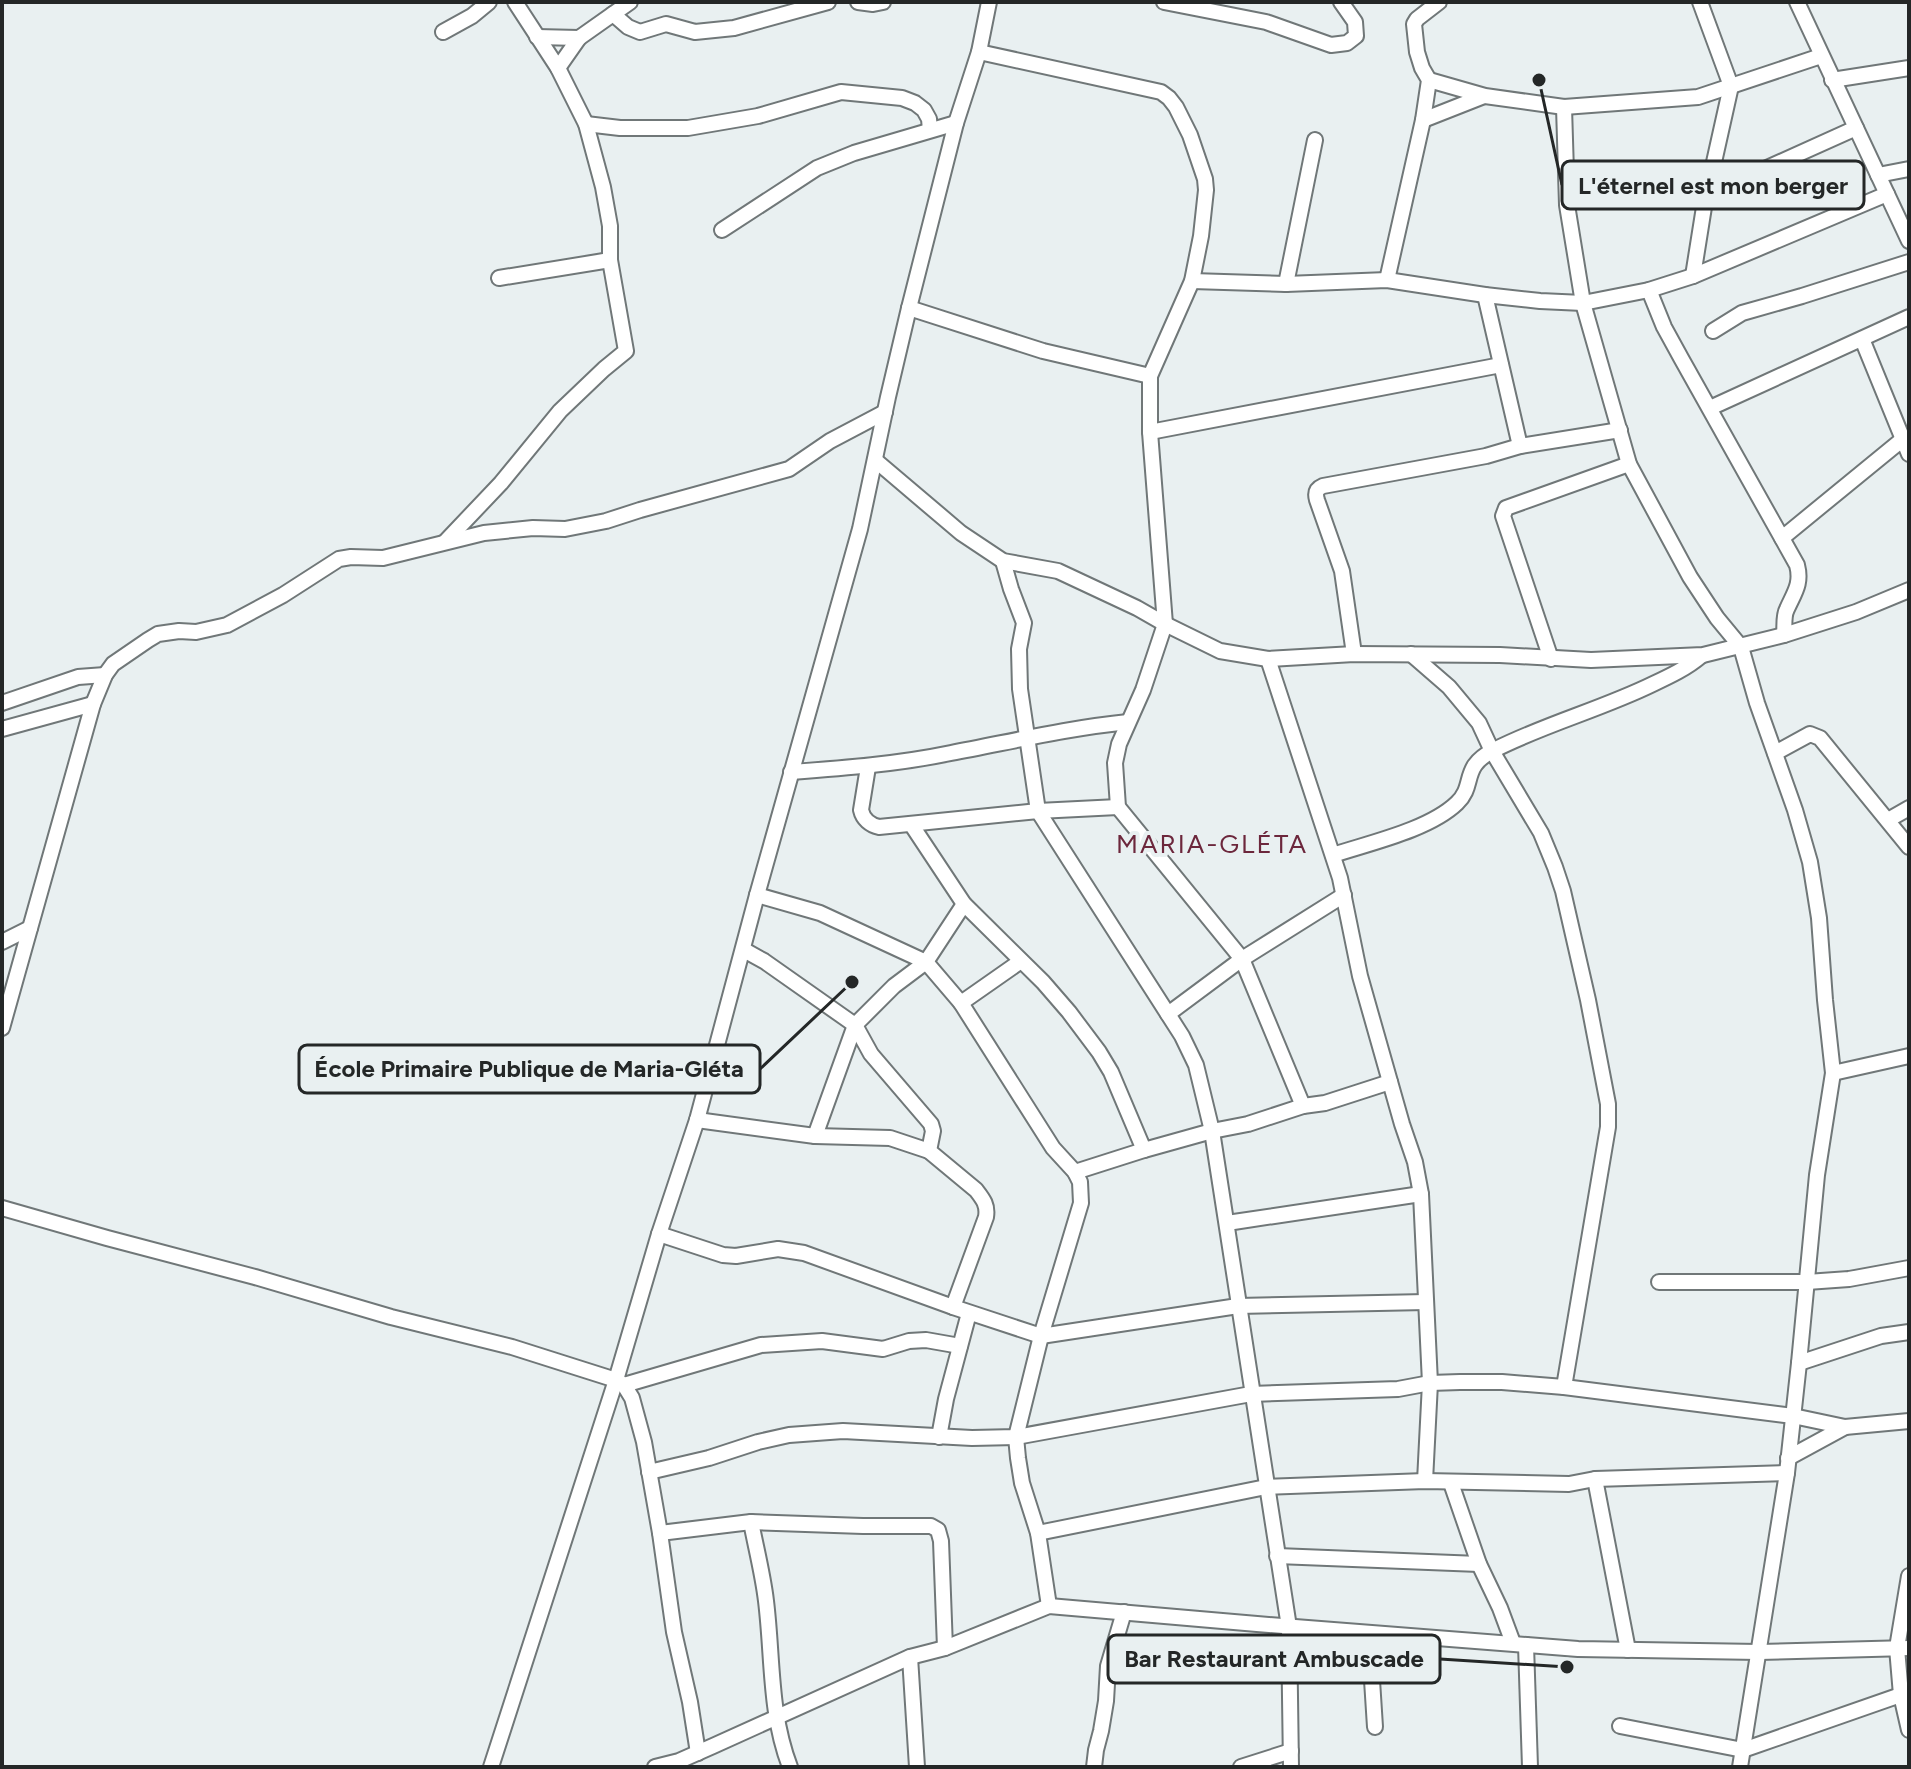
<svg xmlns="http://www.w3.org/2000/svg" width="1911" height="1769" font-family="Figtree,sans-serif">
  <rect width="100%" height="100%" fill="#e9f0f1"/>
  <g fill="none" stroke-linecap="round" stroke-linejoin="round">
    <!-- minor casing -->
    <g stroke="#707778" stroke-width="18">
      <g id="minor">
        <path d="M858,2L873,4L883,2"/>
        <path d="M1164,2L1266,22L1331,45L1347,43L1356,36L1355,22L1341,2"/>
        <path d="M1797,2L1909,241"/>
        <path d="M613,14L628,27L640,32L666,24L695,32L734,28L828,2"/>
        <path d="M443,32L472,16L489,2"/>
        <path d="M537,37L579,38L630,2"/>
        <path d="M979,52L1161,92L1169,98L1176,107L1190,135L1205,179L1206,190L1201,236L1192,281L1150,376V432L1165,624L1143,690L1119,744L1115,763L1118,807L1242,959L1303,1106"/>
        <path d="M558,68L579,38"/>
        <path d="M1429,80L1485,96L1564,107L1698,97L1821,56"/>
        <path d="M1832,80L1909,68"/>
        <path d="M1564,107L1567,205L1583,303L1629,464L1690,577L1717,618L1741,647L1757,703L1795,810L1810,862L1819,918L1825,1000L1833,1073L1817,1175L1799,1363L1787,1473L1740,1767"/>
        <path d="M1423,120L1484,96"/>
        <path d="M586,124L620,128H688L758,116L841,92L902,98L915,103L924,110L929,119L930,130"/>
        <path d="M1878,175L1909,169"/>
        <path d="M1707,197L1716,191L1856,128"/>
        <path d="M722,230L817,168L854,153L956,123"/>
        <path d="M1693,276L1704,207L1731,86L1700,2"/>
        <path d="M499,278L610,260"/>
        <path d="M1387,280L1423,120L1429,80L1422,68L1417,52L1414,24L1417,19L1439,2"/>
        <path d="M1192,281L1286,284L1387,280L1485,295L1540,301L1583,303L1649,290L1693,276L1887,194"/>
        <path d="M1286,284L1315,140"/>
        <path d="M1649,290L1664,327L1681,358L1797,565C1802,584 1794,593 1787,609C1783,616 1785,627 1784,635"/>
        <path d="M1485,295L1520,446"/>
        <path d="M909,308L1043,351L1150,376"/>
        <path d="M1713,331L1742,313L1802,296L1909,262"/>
        <path d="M1862,339L1909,454"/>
        <path d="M1710,408L1909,317"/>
        <path d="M1150,432L1501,365"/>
        <path d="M875,460L961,533L1003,561L1058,571L1137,608L1165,624L1220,651L1268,659L1354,654L1500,655L1591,660L1703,655L1784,635L1856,612L1909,590"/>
        <path d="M1782,538L1903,439"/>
        <path d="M445,542L501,483L560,411L604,369L626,351L610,260V226L603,187L586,124L558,68L515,2"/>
        <path d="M1003,561L1011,589L1024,623L1019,649L1020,689L1038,811L1182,1036L1196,1065L1212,1131L1289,1627L1291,1767"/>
        <path d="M1354,654L1342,571L1317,500C1315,493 1316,489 1323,486L1486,456L1520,446L1620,430"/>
        <path d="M1411,654L1449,687L1479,723L1492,751L1541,833L1555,867L1563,891L1588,1000L1608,1104V1127L1564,1387"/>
        <path d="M1268,659L1340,878L1360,976L1402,1124L1415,1162L1421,1194L1430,1383L1425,1481"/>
        <path d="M1551,659L1503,516L1506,508L1629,464"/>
        <path d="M2,703L78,677L105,675"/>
        <path d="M2,729L93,704"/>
        <path d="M1775,753L1810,734L1820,738L1909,847"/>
        <path d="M868,767L861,810C863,819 870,825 879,827L1038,811L1118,807"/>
        <path d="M791,772C845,768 898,764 951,753C1010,742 1068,728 1128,722"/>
        <path d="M1888,820L1909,808"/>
        <path d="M911,824L964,904L1043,982L1069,1012L1099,1052L1111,1072L1144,1150"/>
        <path d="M1333,855C1369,843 1429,830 1457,803C1476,785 1460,767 1494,750C1545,724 1602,709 1653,684C1670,676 1687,668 1701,656"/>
        <path d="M757,895L820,913L926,962L961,1003L1053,1148L1075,1172L1080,1182L1081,1203L1041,1336L1016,1437L1018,1458L1022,1483L1038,1533L1049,1606"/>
        <path d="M2,942L30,928"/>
        <path d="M744,950L764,961L855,1025L871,1054L931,1124L933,1131L929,1151L976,1190C983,1199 988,1205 986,1217L953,1307"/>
        <path d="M961,1003L1021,961"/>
        <path d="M1168,1014L1242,959L1344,895"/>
        <path d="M2,1028L93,704L105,675L113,664L148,640L158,634L179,631L196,632L227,625L283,595L339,559L351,557L383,558L484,533L533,528L565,529L606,521L640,510L789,469L830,441L885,412"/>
        <path d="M1833,1073L1909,1056"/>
        <path d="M697,1120L815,1136L890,1138L929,1151"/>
        <path d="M815,1136L855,1025L894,986L926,962L964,904"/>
        <path d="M1075,1172L1144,1150L1212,1131L1248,1124L1303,1106L1325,1103L1390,1082"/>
        <path d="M2,1208L107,1238L255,1277L391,1317L512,1347L616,1380L624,1385L632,1398L644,1442L660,1533L674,1632L690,1702L698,1753"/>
        <path d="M1227,1223L1421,1194"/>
        <path d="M659,1234L723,1255L736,1256L778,1249L804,1253L953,1307L1041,1336L1238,1306L1426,1302"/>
        <path d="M1659,1282H1807L1849,1279L1909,1268"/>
        <path d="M1799,1363L1881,1336L1909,1332"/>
        <path d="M624,1385L761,1345L822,1341L883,1349L909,1341L926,1340L960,1346"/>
        <path d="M939,1437L946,1399L969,1313"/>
        <path d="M1788,1458L1845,1427"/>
        <path d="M649,1472L709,1458L758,1442L789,1435L843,1431L972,1438L1016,1437L1251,1394L1398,1389L1430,1383L1460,1382H1502L1564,1387L1793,1416L1845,1427L1909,1421"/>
        <path d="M1595,1479L1628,1650"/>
        <path d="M1451,1483L1479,1564L1500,1608L1513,1643"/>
        <path d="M751,1522C756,1548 763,1575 766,1601C773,1658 769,1712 790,1767"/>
        <path d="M660,1533L751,1522L863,1526H931L938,1530L941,1541L945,1648"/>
        <path d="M1038,1533L1266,1487L1425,1481L1569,1484L1595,1479L1787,1473"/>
        <path d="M1277,1556L1479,1564"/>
        <path d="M1909,1576L1897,1648L1901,1695L1909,1730"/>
        <path d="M1369,1633L1375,1727"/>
        <path d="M1526,1645L1530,1767"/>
        <path d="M910,1657L917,1767"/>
        <path d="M1620,1726L1743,1750L1909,1692"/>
        <path d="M491,1767L616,1380L659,1234L697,1120L757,895L860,529L888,397L909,308L956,123L979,52L989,2"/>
        <path d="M655,1767L679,1761L713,1746L910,1657L945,1648L1049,1606L1257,1624L1578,1649L1759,1652L1909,1648"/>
        <path d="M1094,1767L1096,1750L1101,1731L1106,1701L1108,1666L1124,1612"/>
        <path d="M1241,1767L1291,1751"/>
      </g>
    </g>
    <!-- minor -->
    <use href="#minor" stroke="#fff" stroke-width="14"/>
  </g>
  <g text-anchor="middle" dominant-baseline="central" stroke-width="8" stroke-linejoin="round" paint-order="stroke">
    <!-- quarter labels -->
    <g font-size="26" letter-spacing="2" fill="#6c273c" stroke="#e9f0f1">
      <text x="1212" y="844">MARIA-GLÉTA</text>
    </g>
  </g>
  <!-- callouts -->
  <path fill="none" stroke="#242727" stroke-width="3" d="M1539 80L1562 185M852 982L760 1069M1567 1667L1440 1659"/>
  <g fill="#242727" stroke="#e9f0f1" stroke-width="3">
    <circle cx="1539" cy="80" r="8"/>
    <circle cx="852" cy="982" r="8"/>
    <circle cx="1567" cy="1667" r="8"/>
  </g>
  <g fill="#e9f0f1" stroke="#242727" stroke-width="3">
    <rect x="1562" y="161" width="302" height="48" rx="8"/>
    <rect x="299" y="1045" width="461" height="48" rx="8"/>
    <rect x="1108" y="1635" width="332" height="48" rx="8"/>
  </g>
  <g font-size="24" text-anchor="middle" font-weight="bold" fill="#242727">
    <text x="1713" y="194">L'éternel est mon berger</text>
    <text x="529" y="1077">École Primaire Publique de Maria-Gléta</text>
    <text x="1274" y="1667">Bar Restaurant Ambuscade</text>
  </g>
  <!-- border -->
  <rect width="1911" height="1769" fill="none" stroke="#242727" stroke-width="8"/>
</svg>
